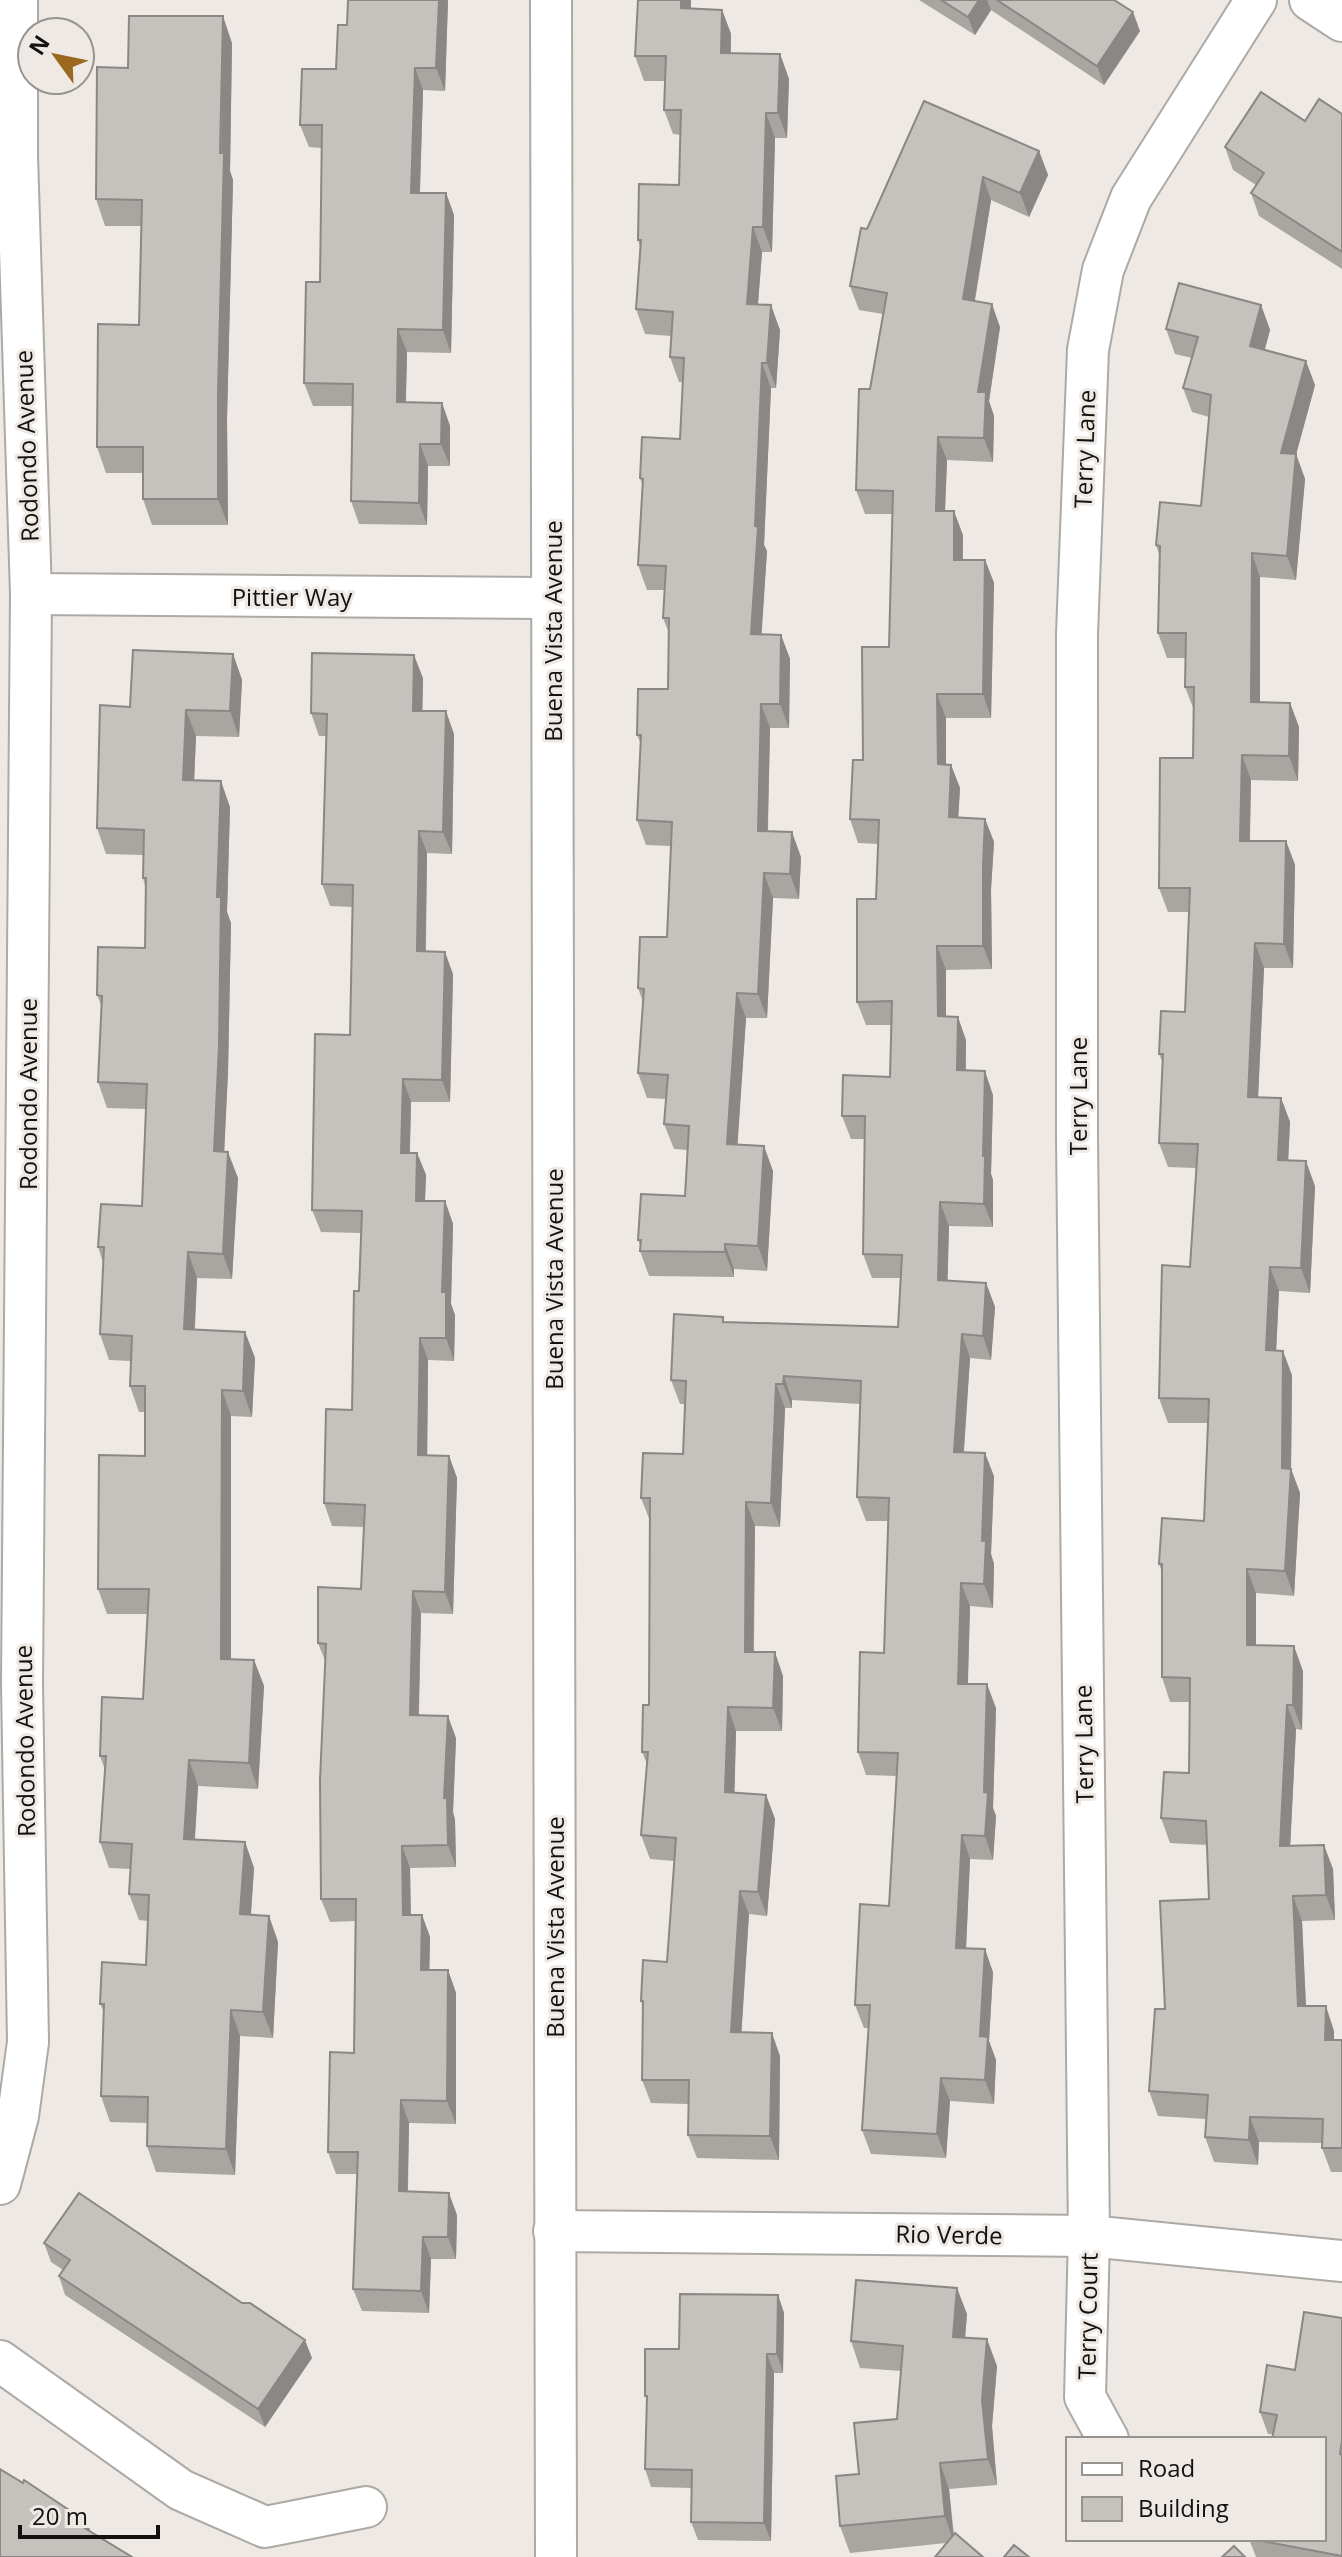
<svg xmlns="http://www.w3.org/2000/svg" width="1342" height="2557" font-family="'Open Sans',sans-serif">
  <rect width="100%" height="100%" fill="#eee9e4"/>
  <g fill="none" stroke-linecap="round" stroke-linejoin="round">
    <!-- street casing -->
    <g stroke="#ada9a4" stroke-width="44">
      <g id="street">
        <path d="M551,0L556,2557"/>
        <path d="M1310,0L1342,21"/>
        <path d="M31,594L552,598"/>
        <path d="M0,2184L18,2116L28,2042L22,1684L31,594L17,156V0"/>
        <path d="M554,2231L1089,2236L1342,2261"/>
        <path d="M0,2361L181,2490L265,2527L366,2507"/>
        <path d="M1108,2439L1085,2397L1089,2236L1077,1137V634L1088,350L1103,270L1131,198L1256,0"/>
      </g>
    </g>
    <!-- street -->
    <use href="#street" stroke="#fff" stroke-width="40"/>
  </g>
  <!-- wall -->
  <g fill="#a9a6a2">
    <path d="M448,0L445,91L423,90L420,193H446L454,215L451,353L407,352L406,402L442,403L450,426V466H428L427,525L359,524L351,501L352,406H313L304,383L320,282L322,148L309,147L300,125L336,69L347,25Z"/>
    <path d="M638,0H691V9L722,10L731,34V53L780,54L789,79L787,138H775L772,252H762L758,304L780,330L776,388H771L764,545L767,551L761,635H781L790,659L789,728H770L768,832L801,857L799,899L773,898L767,1018H746L737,1144L773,1171L767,1271L734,1269V1277L649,1276L640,1251V1245L638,1240L685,1196L688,1150L674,1149L664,1124L666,1099L647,1098L638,1073L643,1002L638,988L667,937L671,846L646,845L637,820L641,744L637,735L668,689L669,633L663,618L665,590H647L638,565L643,486L640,478L680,439L683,382H679L670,357L671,336L645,334L636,309L640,247L638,240L679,185L681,135L673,134L664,110L665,81H644L635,56Z"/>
    <path d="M919,0H1114L1140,31L1104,85L991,10L975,35Z"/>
    <path d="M232,43L230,171L233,180L227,419L228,525H152L143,499V473H106L97,447L139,325L141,226H105L96,199L128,68Z"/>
    <path d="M1342,114V269L1259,216L1251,193L1256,185L1233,170L1225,147L1305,121Z"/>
    <path d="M1039,151L1048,175L1029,217L991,200L975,301L1000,327L989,401L994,416L993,462L947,460L945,511L963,535V560H985L994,583L991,718H946V765H951L960,788L958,817L985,819L994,842L991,889L992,969L946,970V1016L966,1040V1071L993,1095L991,1174L993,1180V1227L949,1226L947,1281L986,1283L995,1307L991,1360L970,1358L964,1452L994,1476L991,1554L994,1564L993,1608L970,1606L968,1684L996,1708L993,1808L996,1816L993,1860L970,1859L966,1948L993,1972L989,2041L996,2060L994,2104L950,2101L946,2158L871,2154L862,2130L869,2028H864L855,2005L889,1906L897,1776L866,1775L858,1752L884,1653L888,1521H866L857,1497L860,1404L792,1400V1408H785L780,1527L755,1526L754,1652L783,1676L782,1731H736L734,1793L766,1795L775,1819L767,1916L749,1914L741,2032L780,2056L779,2160L697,2158L688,2135V2104L651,2103L642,2080L643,2007L641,2001L667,1962L674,1861L650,1859L641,1835L647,1764L642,1752L649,1705L650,1521L641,1498L683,1454L685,1404H680L671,1380L725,1322L898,1327L901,1278H872L863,1254L865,1139H851L842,1116L890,1077L891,1025H866L857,1002L876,899L878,844L858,843L850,819L889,647L892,514H865L856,490L870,389L883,314L859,310L850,286L867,229Z"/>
    <path d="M1261,305L1270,330L1265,349L1315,385L1296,454L1305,479L1296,580L1260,577V702L1290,703L1299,727L1298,781L1251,780L1250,841H1286L1295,865L1293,968H1264L1258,1097L1281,1098L1290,1122L1288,1161L1315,1186L1310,1293L1279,1291L1276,1351L1292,1375L1291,1469L1300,1493L1294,1596L1256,1593V1645L1303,1671L1302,1730L1296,1729L1290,1846L1333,1869L1335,1920L1302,1921L1306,2006L1334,2031V2040H1342V2172H1331L1322,2148V2143L1259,2142L1258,2165L1214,2162L1205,2137L1206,2119L1158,2116L1149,2091L1165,2009L1209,1899L1207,1845L1170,1843L1161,1818L1189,1773L1190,1702H1170L1162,1677V1572L1159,1564L1204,1521L1208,1423H1168L1159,1398L1190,1267L1196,1168L1168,1167L1159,1143L1163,1063L1159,1054L1185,1012L1189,912H1168L1159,888L1193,758L1194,710L1185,687L1186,658H1167L1158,633L1159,554L1156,545L1201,506L1209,417L1192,412L1183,388L1192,358L1175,354L1166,329Z"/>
    <path d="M233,654L242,680L239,737L196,736L194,781L230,807L227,912L231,923L228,1072L224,1152L238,1178L232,1279L197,1278L195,1330L245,1332L255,1358L252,1417L231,1416V1659L254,1660L264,1686L258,1789L198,1786L195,1840L245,1842L254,1868L251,1915L269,1916L278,1942L273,2038L240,2036L235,2175L156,2172L147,2146V2123L110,2122L101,2096L104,2012L100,2004L146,1965L148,1921L139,1920L129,1894L131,1869L109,1868L100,1842L105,1770L100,1756L143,1699L148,1614H107L98,1589L145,1456V1412H139L130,1386L131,1361L109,1360L100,1334L103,1262L98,1247L142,1206L146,1109L107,1108L98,1082L102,1007L97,995L145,948V886L143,878V855L106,854L97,828L130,707Z"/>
    <path d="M423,678L422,711L454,734L452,854L427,853L426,951L453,974L450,1102H411L410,1153H417L426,1175L425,1201H445L453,1224L451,1304L455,1315L454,1361L428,1360L427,1455L449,1456L457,1478L453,1614L421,1613L419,1715L456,1738L453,1812L455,1820L456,1867L410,1868L411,1915H422L430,1937L429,1970H448L456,1993V2124L409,2123L408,2192L457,2215L456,2259H431L429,2313L362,2311L353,2289L357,2174H336L328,2152L354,2053L355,1921L330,1922L321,1899L326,1663L318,1643L361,1589L364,1527L332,1526L324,1503L352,1410L361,1233L321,1232L312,1210L350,1035L352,907L330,906L322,884L326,736H319L311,713Z"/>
    <path d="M44,2243L312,2358L265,2427L65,2295L59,2276L63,2270L51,2262Z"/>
    <path d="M778,2295L784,2313L783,2373H774L771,2541L698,2540L691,2522L692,2488L651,2487L645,2469L647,2400L645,2396L679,2349Z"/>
    <path d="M967,2314L965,2338L997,2366L992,2426L997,2485L949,2489L954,2535L946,2543L850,2553L840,2526L859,2474L897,2419L901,2371L860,2368L851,2341Z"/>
    <path d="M1342,2318V2557H1256L1249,2539H1324L1273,2434H1268L1260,2412L1295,2370Z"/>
  </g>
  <!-- shaded-wall -->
  <g fill="#8a8784">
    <path d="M439,0H448L445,91L436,68Z"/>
    <path d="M681,0H691L690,33L681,8Z"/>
    <path d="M979,0H987L991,10L975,35L968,17Z"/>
    <path d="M722,10L731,34L730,78L721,53Z"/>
    <path d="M1133,12L1140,31L1104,85L1097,66Z"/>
    <path d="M223,16L232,43L230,171L233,180L227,419L228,525L218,499V393Z"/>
    <path d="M780,54L789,79L787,138L778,113Z"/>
    <path d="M415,68L423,90L419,215L411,193Z"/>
    <path d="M766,113L775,138L772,252L763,227Z"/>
    <path d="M1039,151L1048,175L1029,217L1020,193Z"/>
    <path d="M983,177L991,200L971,322L963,299Z"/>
    <path d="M446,193L454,215L451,353L443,330Z"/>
    <path d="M753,227L762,252L756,329L747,304Z"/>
    <path d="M992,304L1000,327L989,401L994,416L993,462L984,438L978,392Z"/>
    <path d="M771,305L780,330L776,388L767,363Z"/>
    <path d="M1261,305L1270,330L1259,370L1250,346Z"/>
    <path d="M398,329L407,352L405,425L397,402Z"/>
    <path d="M1306,361L1315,385L1290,477L1281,453Z"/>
    <path d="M762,363L771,388L764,545L767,551L760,659L751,634Z"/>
    <path d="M442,403L450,426V466L441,444Z"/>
    <path d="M938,437L947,460L944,535L936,511Z"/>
    <path d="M420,444L428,466L427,525L419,503Z"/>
    <path d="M1296,454L1305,479L1296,580L1287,556Z"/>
    <path d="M954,511L963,535L962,584L954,560Z"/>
    <path d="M1252,553L1260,577V727L1251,702Z"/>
    <path d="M985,560L994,583L991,718L983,694Z"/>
    <path d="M781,635L790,659L789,728L780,704Z"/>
    <path d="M233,654L242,680L239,737L230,711Z"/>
    <path d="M414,655L423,678L422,733L413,711Z"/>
    <path d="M937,694L946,718V788L938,764Z"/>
    <path d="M1290,703L1299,727L1298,781L1289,756Z"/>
    <path d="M761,704L770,728L767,856L758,831Z"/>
    <path d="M186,710L196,736L193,806L183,780Z"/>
    <path d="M446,711L454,734L452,854L443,832Z"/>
    <path d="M1242,755L1251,780L1249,865L1240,841Z"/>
    <path d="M951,765L960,788L957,840L949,817Z"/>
    <path d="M221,781L230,807L227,912L231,923L228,1072L223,1177L214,1151L217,897Z"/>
    <path d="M985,819L994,842L991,889L992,969L983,946V866Z"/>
    <path d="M419,831L427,853L425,974L417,951Z"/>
    <path d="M792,832L801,857L799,899L790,874Z"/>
    <path d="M1286,841L1295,865L1293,968L1284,944Z"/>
    <path d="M764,873L773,898L767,1018L758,994Z"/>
    <path d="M1255,943L1264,968L1257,1121L1248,1097Z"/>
    <path d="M937,946L946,970V1040L938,1016Z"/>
    <path d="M445,952L453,974L450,1102L442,1080Z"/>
    <path d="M737,993L746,1018L736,1168L727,1144Z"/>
    <path d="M958,1017L966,1040L965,1094L957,1070Z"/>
    <path d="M985,1071L993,1095L991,1174L993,1180V1227L984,1204L983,1156Z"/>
    <path d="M403,1079L411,1102L409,1175L401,1153Z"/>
    <path d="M1281,1098L1290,1122L1287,1185L1278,1160Z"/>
    <path d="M764,1146L773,1171L767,1271L758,1246Z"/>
    <path d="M228,1152L238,1178L232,1279L223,1254Z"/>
    <path d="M417,1153L426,1175L424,1223L416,1201Z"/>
    <path d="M1306,1161L1315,1186L1310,1293L1301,1268Z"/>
    <path d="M445,1201L453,1224L451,1304L455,1315L454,1361L446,1338L442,1292Z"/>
    <path d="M940,1202L949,1226L947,1304L938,1280Z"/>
    <path d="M725,1244L734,1269V1277L725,1252Z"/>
    <path d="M188,1252L197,1278L193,1355L184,1329Z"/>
    <path d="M1270,1267L1279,1291L1275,1375L1266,1350Z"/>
    <path d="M986,1283L995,1307L991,1360L983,1336Z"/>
    <path d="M245,1332L255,1358L252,1417L243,1391Z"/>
    <path d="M962,1334L970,1358L962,1475L954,1452Z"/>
    <path d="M420,1338L428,1360L427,1477L418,1455Z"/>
    <path d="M1283,1351L1292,1375L1291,1469L1300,1493L1294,1596L1285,1571L1282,1468Z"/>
    <path d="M784,1376L792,1400V1408L783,1384Z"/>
    <path d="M776,1384L785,1408L780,1527L771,1503Z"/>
    <path d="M222,1390L231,1416V1685L221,1659Z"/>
    <path d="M985,1453L994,1476L991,1554L994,1564L993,1608L984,1584L982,1541Z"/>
    <path d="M449,1456L457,1478L453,1614L445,1592Z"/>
    <path d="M746,1502L755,1526L753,1675L745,1652Z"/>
    <path d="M1247,1569L1256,1593V1670L1247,1645Z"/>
    <path d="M961,1583L970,1606L967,1707L958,1684Z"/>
    <path d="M413,1591L421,1613L418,1737L410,1715Z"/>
    <path d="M1294,1646L1303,1671L1302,1730L1293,1705Z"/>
    <path d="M775,1652L783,1676L782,1731L773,1708Z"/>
    <path d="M254,1660L264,1686L258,1789L249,1763Z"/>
    <path d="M987,1684L996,1708L993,1808L996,1816L993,1860L985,1836L984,1792Z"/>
    <path d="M1287,1705L1296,1729L1289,1871L1280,1846Z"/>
    <path d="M728,1707L736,1731L734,1815L725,1792Z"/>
    <path d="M448,1716L456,1738L453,1812L455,1820L456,1867L448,1845L444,1798Z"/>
    <path d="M189,1760L198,1786L193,1865L184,1839Z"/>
    <path d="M766,1795L775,1819L767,1916L758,1892Z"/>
    <path d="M962,1835L970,1859L965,1971L956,1948Z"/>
    <path d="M245,1842L254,1868L249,1940L240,1914Z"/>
    <path d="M1324,1845L1333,1869L1335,1920L1326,1895Z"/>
    <path d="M402,1846L410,1868L411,1937L403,1915Z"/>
    <path d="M740,1891L749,1914L740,2056L731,2032Z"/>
    <path d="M1293,1896L1302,1921L1307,2030L1298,2006Z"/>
    <path d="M422,1915L430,1937L429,1992L421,1970Z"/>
    <path d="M269,1916L278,1942L273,2038L263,2012Z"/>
    <path d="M985,1949L993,1972L989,2041L996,2060L994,2104L985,2080L980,2036Z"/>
    <path d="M448,1970L456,1993V2124L447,2101Z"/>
    <path d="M1326,2006L1334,2031V2064L1325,2040Z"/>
    <path d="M231,2010L240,2036L235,2175L226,2149Z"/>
    <path d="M772,2033L780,2056L779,2160L770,2136Z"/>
    <path d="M941,2078L950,2101L946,2158L937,2134Z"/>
    <path d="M401,2100L409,2123L407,2214L399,2191Z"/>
    <path d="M1250,2117L1259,2142L1258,2165L1249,2140Z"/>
    <path d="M449,2193L457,2215L456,2259L448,2237Z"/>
    <path d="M423,2237L431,2259L429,2313L421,2291Z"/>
    <path d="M957,2288L967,2314L963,2363L953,2337Z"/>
    <path d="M778,2295L784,2313L783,2373L777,2354Z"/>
    <path d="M987,2339L997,2366L992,2426L997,2485L988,2459L982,2400Z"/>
    <path d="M305,2340L312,2358L265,2427L258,2409Z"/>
    <path d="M767,2354L774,2373L771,2541L764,2523Z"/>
    <path d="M940,2463L949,2489L954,2543L945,2516Z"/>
    <path d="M87,2522L94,2540L83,2527Z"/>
  </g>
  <!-- building -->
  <g fill="#c5c1bc" stroke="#8a8784" stroke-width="2">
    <path d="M348,0H439L436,68H415L411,193H446L443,330L398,329L397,402L442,403L441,444H420L419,503L351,501L353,384L304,383L306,282H320L322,125H300L302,69H336L338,25H347Z"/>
    <path d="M638,0H681V8L722,10L721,53L780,54L778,113H766L763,227H753L747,304L771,305L767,363H762L755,526L758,527L751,634L781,635L780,704H761L758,831L792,832L790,874L764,873L758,994L737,993L727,1144L764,1146L758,1246L725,1244V1252L640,1251L641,1240H638L641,1194L685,1196L689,1126L664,1124L668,1075L638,1073L644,989L638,988L640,937H667L672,822L637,820L641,735H637L638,689H668L669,618H663L666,566L638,565L643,479L640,478L642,437L680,439L684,358L670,357L673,312L636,309L641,240H638L639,184L679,185L681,110H664L666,56H635Z"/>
    <path d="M941,0H979L968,17Z"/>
    <path d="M997,0H1114L1133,12L1097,66Z"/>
    <path d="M129,16H223L220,153H224L218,393V499H143V447H97L98,324L139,325L142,200L96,199L97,67L128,68Z"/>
    <path d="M1261,92L1305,121L1319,99L1342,114V252L1251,193L1264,173L1225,147Z"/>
    <path d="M924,101L1039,151L1020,193L983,177L963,299L992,304L978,392H986L984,438L938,437L936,511H954V560H985L983,694H937L938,764L951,765L949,817L985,819L983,866V946H937L938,1016L958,1017L957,1070L985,1071L983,1156H985L984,1204L940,1202L938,1280L986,1283L983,1336L962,1334L954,1452L985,1453L982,1541H986L984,1584L961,1583L958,1684H987L984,1792L988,1793L985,1836L962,1835L956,1948L985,1949L980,2036L988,2037L985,2080L941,2078L937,2134L862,2130L870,2005H855L860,1904L889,1906L898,1753L858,1752L860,1652L884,1653L889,1498L857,1497L861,1381L784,1376L783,1384H776L771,1503L746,1502L745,1652H775L773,1708L728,1707L725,1792L766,1795L758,1892L740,1891L731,2032L772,2033L770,2136L688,2135L689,2080H642L643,2001H641L643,1960L667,1962L676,1838L641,1835L648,1752H642L643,1705H649L650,1498H641L643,1453L683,1454L686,1381L671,1380L674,1314L723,1317V1322L898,1327L902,1255L863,1254L865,1116H842L843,1075L890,1077L892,1001L857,1002V899H876L879,820L850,819L853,760H863L862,647H889L893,491L856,490L859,389H870L887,293L850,286L861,228L867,229Z"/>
    <path d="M1179,283L1261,305L1250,346L1306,361L1281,453L1296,454L1287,556L1252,553L1251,702L1290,703L1289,756L1242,755L1240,841H1286L1284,944L1255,943L1248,1097L1281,1098L1278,1160L1306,1161L1301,1268L1270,1267L1266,1350L1283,1351L1282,1468L1291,1469L1285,1571L1247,1569V1645L1294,1646L1293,1705H1287L1280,1846L1324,1845L1326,1895L1293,1896L1298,2006H1326L1325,2040H1342V2148H1322L1323,2119L1250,2117L1249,2140L1205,2137L1208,2095L1149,2091L1155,2009H1165L1160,1901L1209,1899L1206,1821L1161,1818L1164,1772L1189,1773L1190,1678L1162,1677V1564H1159L1162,1518L1204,1521L1209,1399L1159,1398L1162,1265L1190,1267L1198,1144L1159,1143L1163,1054H1159L1161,1011L1185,1012L1190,888H1159L1160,758H1193L1194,687H1185L1186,633H1158L1160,546L1156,545L1160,502L1201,506L1211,395L1183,388L1198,337L1166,329Z"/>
    <path d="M133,650L233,654L230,711L186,710L183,780L221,781L217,897H221L219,1046L214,1151L228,1152L223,1254L188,1252L184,1329L245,1332L243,1391L222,1390L221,1659L254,1660L249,1763L189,1760L184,1839L245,1842L240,1914L269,1916L263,2012L231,2010L226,2149L147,2146L148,2097L101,2096L104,2004H100L102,1962L146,1965L149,1895L129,1894L132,1844L100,1842L106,1756H100L102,1697L143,1699L149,1589H98L99,1455L145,1456V1386H130L132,1336L100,1334L104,1247H98L101,1204L142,1206L147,1084L98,1082L102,996L97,995L98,947L145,948L146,878H143L144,830L97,828L100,705L130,707Z"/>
    <path d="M312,653L414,655L413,711H446L443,832L419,831L417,951L445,952L442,1080L403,1079L401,1153H417L416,1201H445L442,1292H446V1338H420L418,1455L449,1456L445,1592L413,1591L410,1715L448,1716L444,1798H447L448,1845L402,1846L403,1915H422L421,1970H448L447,2101L401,2100L399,2191L449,2193L448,2237H423L421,2291L353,2289L358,2152H328L330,2052L354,2053L356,1899H321L320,1780L326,1644L318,1643V1587L361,1589L365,1505L324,1503L326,1409L352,1410L354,1291H359L362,1211L312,1210L315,1034L350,1035L353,885L322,884L327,714L311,713Z"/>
    <path d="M79,2193L242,2303H250L305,2340L258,2409L59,2276L70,2260L44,2243Z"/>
    <path d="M856,2280L957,2288L953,2337L987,2339L982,2400L988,2459L940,2463L945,2516L840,2526L836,2476L859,2474L854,2423L897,2419L903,2346L851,2341Z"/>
    <path d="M680,2294L778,2295L777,2354H767L764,2523L691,2522L692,2470L645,2469L647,2396H645V2349H679Z"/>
    <path d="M1304,2312L1342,2318V2441L1340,2454L1342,2455V2556L1251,2539H1324V2439H1272L1277,2415L1260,2412L1267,2365L1295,2370Z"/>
    <path d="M0,2469L23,2483L24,2480L87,2522L83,2527L132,2557H0Z"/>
    <path d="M955,2533L983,2557H935Z"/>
    <path d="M1014,2545L1029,2557H1004Z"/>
    <path d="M1234,2546L1245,2557H1222Z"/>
  </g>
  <g text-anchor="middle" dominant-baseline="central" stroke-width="6" stroke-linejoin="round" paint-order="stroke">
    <!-- street labels -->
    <g font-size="24" fill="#131210" stroke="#eee9e4">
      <text transform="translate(26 446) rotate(-92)">Rodondo Avenue</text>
      <text transform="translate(1084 449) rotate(-88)">Terry Lane</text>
      <text x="292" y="596">Pittier Way</text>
      <text transform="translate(552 631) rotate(-90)">Buena Vista Avenue</text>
      <text transform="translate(27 1094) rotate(-90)">Rodondo Avenue</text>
      <text transform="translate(1077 1096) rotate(-90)">Terry Lane</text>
      <text transform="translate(553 1279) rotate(-90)">Buena Vista Avenue</text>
      <text transform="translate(24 1741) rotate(-91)">Rodondo Avenue</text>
      <text transform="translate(1083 1744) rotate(-91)">Terry Lane</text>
      <text transform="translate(554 1927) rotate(-90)">Buena Vista Avenue</text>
      <text transform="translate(949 2234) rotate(1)">Rio Verde</text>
      <text transform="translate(1087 2316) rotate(-89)">Terry Court</text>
    </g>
  </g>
  <!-- legend -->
  <rect x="1066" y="2437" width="260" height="104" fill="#eee9e4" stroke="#96938f" stroke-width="2"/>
  <rect x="1082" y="2463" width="40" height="12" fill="#ffffff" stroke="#96938f" stroke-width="2"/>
  <text x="1138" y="2477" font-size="24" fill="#131210">Road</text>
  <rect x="1082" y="2497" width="40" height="24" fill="#c5c1bc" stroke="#96938f" stroke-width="2"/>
  <text x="1138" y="2517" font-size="24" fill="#131210">Building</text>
  <!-- north arrow -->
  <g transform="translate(56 56) rotate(303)"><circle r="38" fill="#eee9e4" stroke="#96938f" stroke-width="2"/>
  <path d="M0-6L14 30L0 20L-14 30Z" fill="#9c681f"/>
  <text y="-12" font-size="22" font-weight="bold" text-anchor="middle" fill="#131210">N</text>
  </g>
  <!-- scale -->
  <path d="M20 2525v12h138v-12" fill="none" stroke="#131210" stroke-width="4"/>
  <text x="32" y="2525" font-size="24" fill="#131210" stroke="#eee9e4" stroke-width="6" paint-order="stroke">20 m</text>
</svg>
